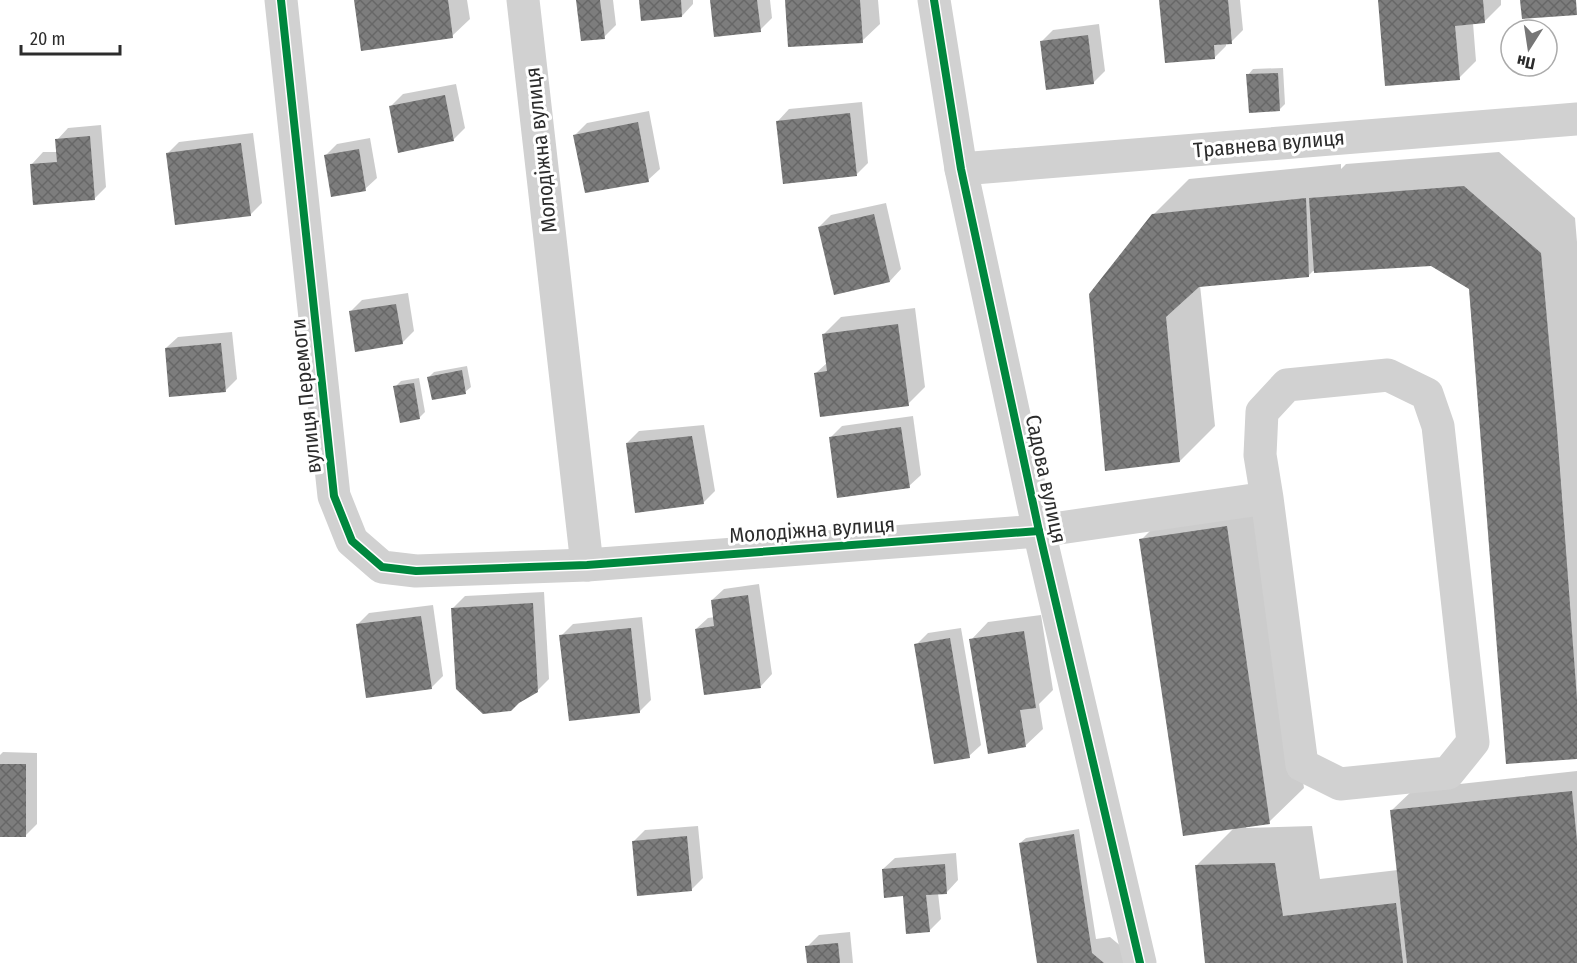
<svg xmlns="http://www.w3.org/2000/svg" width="1577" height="963" font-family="'Fira Sans Condensed',sans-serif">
  <defs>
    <pattern id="building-cross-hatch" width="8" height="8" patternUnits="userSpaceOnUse" patternTransform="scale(1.5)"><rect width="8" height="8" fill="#7d7d7d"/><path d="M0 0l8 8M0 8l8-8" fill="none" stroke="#676767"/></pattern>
  </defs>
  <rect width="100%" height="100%" fill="#fff"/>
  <!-- shadow -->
  <g fill="#0003">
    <path d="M355,0H467L470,19L452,36Z"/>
    <path d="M577,0H613L616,25L604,37Z"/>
    <path d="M641,0H693V4L682,16Z"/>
    <path d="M711,0H770L772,18L760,30Z"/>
    <path d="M786,0H878L880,24L862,41Z"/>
    <path d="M1161,0H1240L1243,30L1231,42L1226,43V46L1215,57Z"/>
    <path d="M1379,0H1501V5L1484,22L1473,23L1476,61L1459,78Z"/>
    <path d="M1099,24L1105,71L1093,83L1042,41L1053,30Z"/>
    <path d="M1283,68L1285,104L1280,109L1248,75L1253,69Z"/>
    <path d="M456,84L465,128L453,140L391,106L403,94Z"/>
    <path d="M862,102L868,163L857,174L778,121L789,109Z"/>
    <path d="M649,111L660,169L648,180L575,135L587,123Z"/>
    <path d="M101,125L106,187L94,199L32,164L43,152H58L57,140L68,128Z"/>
    <path d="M253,133L262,203L250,215L168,153L179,142Z"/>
    <path d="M370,138L377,178L365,189L325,156L337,144Z"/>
    <path d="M1499,152L1575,218L1577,242V757L1471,288L1431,264L1313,271L1308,276L1200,285L1215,426L1180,461L1153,215L1189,179L1341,164V169L1346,164Z"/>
    <path d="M886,203L901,269L890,281L819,227L831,215Z"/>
    <path d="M408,293L414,331L402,343L350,312L362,300Z"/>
    <path d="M915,308L925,387L908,404L816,373L828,362L824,334L841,317Z"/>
    <path d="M232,332L237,379L225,391L166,348L178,337Z"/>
    <path d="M467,366L471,387L465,392L429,377L434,372Z"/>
    <path d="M419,378L425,412L419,418L395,387L401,381Z"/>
    <path d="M913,416L921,475L909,486L830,438L842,426Z"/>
    <path d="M704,425L715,491L703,503L627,443L639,431Z"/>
    <path d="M1261,492L1304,788L1269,822L1246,826V828L1312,826L1320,879L1398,870L1392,810L1414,789L1577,771V963H1207L1196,866L1235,827L1141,540L1176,505Z"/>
    <path d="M759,584L772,674L761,686L696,629L708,618L715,617L712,600L724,589Z"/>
    <path d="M544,592L549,679L537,691L453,608L465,596Z"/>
    <path d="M433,605L443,676L431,688L357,625L369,613Z"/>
    <path d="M1041,615L1053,690L1039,704L1043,729L1025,746L971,640L988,622Z"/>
    <path d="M642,617L651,700L639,712L561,636L573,624Z"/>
    <path d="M961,628L981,745L969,756L916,645L928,633Z"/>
    <path d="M3,752L37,753V824L25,836L0,835V755Z"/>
    <path d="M698,826L703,878L691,890L633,842L645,830Z"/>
    <path d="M1079,829L1096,939L1110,937L1129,953L1130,963H1038L1020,843L1026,838Z"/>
    <path d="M956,853L958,880L947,892L938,893L941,919L929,931L904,894L883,869L895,858Z"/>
    <path d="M850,932L853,963H809L807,947L819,935Z"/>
  </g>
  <!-- building -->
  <g fill="url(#building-cross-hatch)">
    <path d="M354,0H448L453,38L361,51Z"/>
    <path d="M576,0H600L605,39L581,41Z"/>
    <path d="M639,0H681L682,17L641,21Z"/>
    <path d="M710,0H757L761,32L714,37Z"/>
    <path d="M785,0H860L863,43L788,47Z"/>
    <path d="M1159,0H1228L1232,44L1214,45L1215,59L1165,63Z"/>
    <path d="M1378,0H1483L1485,23L1455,26L1460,80L1385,86Z"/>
    <path d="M1520,0H1576L1577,15L1522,19Z"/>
    <path d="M1088,35L1094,84L1046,90L1040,41Z"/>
    <path d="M1278,73L1280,111L1249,113L1246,74Z"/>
    <path d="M445,95L454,141L398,153L389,106Z"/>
    <path d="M850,113L857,176L783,184L776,121Z"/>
    <path d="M638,122L649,182L585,193L573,135Z"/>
    <path d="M90,136L95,200L33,205L30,164L57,162L55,139Z"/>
    <path d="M241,143L251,216L175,225L166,153Z"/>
    <path d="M359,149L366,191L331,197L324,155Z"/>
    <path d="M1464,186L1541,253L1557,430L1577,699V759L1506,764L1469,289L1431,266L1314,273L1309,198Z"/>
    <path d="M1306,198L1309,277L1199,287L1166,317L1180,462L1105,471L1089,294L1152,214Z"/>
    <path d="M874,214L890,282L834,295L818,227Z"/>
    <path d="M396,304L403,344L355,352L349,311Z"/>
    <path d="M898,324L909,406L820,417L814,373L827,371L822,334Z"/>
    <path d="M221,343L226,392L169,397L165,348Z"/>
    <path d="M462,370L466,394L432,400L427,377Z"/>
    <path d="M414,383L420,419L400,423L393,386Z"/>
    <path d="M901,427L910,488L837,498L829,437Z"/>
    <path d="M692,436L704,504L635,513L626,443Z"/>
    <path d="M1227,526L1270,824L1183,836L1139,539Z"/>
    <path d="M748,595L761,688L704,695L695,629L714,626L711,600Z"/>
    <path d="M533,603L538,692L519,703L511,711L483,714L456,689L451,608Z"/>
    <path d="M421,616L432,689L366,698L356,624Z"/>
    <path d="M631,628L640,713L569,721L559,635Z"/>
    <path d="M1024,631L1036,708L1020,710L1026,747L988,754L969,639Z"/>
    <path d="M950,638L970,758L934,764L914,644Z"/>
    <rect x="0" y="764" width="26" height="73"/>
    <path d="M1572,791L1577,841V963H1407L1390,810Z"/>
    <path d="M1074,834L1092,953L1104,963H1037L1019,843Z"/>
    <path d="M687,836L692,891L637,896L632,841Z"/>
    <path d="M1275,863L1283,916L1396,903L1403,963H1205L1195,865Z"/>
    <path d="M945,864L947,894L926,895L930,932L906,934L903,896L884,898L882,869Z"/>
    <path d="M838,943L840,963H807L805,946Z"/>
  </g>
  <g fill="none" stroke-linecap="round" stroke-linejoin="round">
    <!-- minor -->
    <g stroke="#d1d1d1" stroke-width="33">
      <path d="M281,0L334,496L352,541L382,567L416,571L587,565L1039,531L1267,498L1302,765L1340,784L1448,773L1473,742L1438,426L1427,394L1388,375L1287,385L1262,412L1260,455L1267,498"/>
      <path d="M523,0L587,565"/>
      <path d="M934,0L961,169L1039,531L1140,963"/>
      <path d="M961,169L1577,119"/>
    </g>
    <!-- cycleway casing -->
    <g stroke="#fff" stroke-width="11">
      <g id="cycleway">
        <path d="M281,0L334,496L352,541L382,567L416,571L587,565L1039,531"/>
        <path d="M934,0L961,169L1039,531L1140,963"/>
      </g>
    </g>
    <!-- cycleway -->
    <use href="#cycleway" stroke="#00873e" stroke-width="8"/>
  </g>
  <g text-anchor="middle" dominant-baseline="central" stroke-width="6" stroke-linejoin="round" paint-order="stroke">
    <!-- street labels -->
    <g font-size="21" fill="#2c2c2c" stroke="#fff">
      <text transform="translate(1269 144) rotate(-5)">Травнева вулиця</text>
      <text transform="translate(541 150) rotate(-96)">Молодіжна вулиця</text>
      <text transform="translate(306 396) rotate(-96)">вулиця Перемоги</text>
      <text transform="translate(1046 479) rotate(78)">Садова вулиця</text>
      <text transform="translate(812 530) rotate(-4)">Молодіжна вулиця</text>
    </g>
  </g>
  <!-- north arrow -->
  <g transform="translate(1529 48) rotate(192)"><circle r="28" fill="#ffffff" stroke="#ababab" stroke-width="1.5"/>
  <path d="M0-4.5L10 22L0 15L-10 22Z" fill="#767676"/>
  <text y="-9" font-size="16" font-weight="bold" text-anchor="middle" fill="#2c2c2c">Пн</text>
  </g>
  <!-- scale -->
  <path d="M21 45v9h99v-9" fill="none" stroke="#2c2c2c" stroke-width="3"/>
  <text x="30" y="45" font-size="18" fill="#2c2c2c" stroke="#ffffff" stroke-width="4.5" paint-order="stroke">20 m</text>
</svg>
